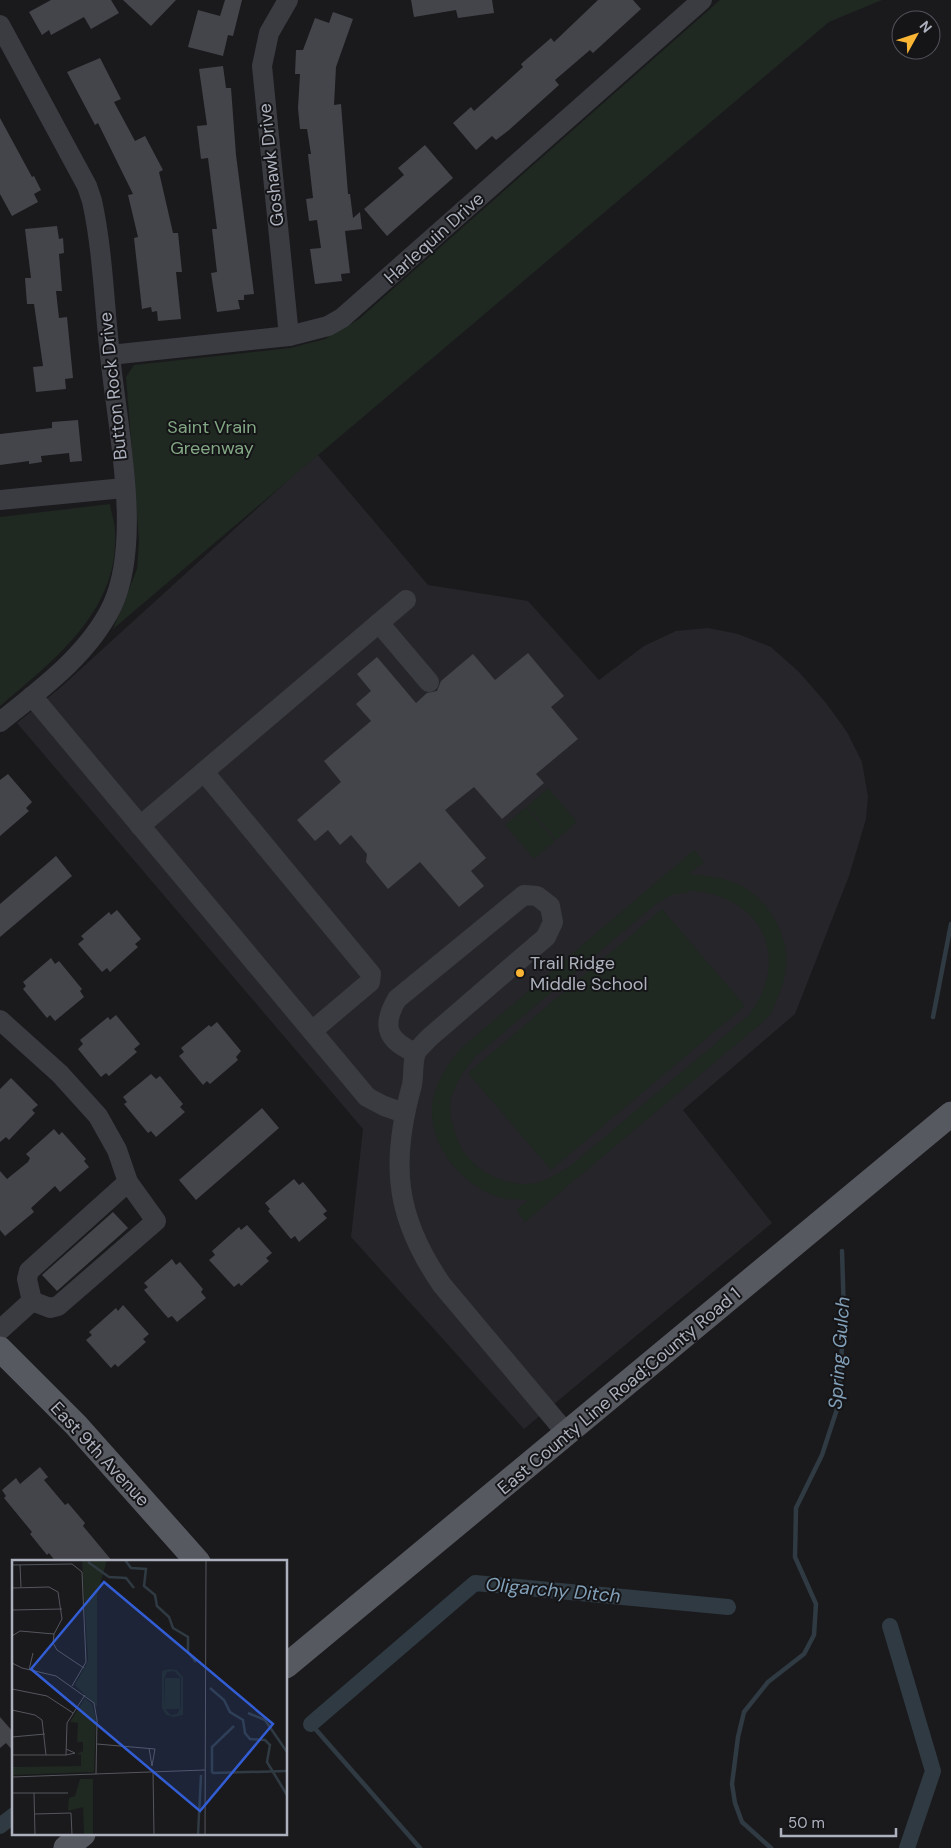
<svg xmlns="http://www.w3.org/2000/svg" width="951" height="1848" font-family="'DM Sans',sans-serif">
  <rect width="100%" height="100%" fill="#1a1a1d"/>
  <!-- built -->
  <path fill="#26262a" d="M317,454L428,585L528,601L599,680L644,646L676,631L708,628L738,634L771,647L799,672L826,703L847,732L862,762L868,797L866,819L849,876L795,1014L683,1110L772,1223L524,1429L351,1237L363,1129L17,723L61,687Z"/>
  <!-- green -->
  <g fill="#1f2821" fill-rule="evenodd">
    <path d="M720,0H882L829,22L113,629L137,569L139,541L126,377L134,365L290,348L325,339L359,319Z"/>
    <path d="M110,504C111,513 115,522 115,531C120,610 54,660 0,706V517Z"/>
    <path d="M548,788L577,822L556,840L527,806Z"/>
    <path d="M526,807L555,841L534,859L505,825Z"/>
    <path d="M694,850L704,862L689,874C706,876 723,877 738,884C767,897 791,937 786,969C784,986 776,1001 770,1016L525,1222L516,1210L528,1200C519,1199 507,1200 498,1197C463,1185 432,1150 432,1112C432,1088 445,1068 459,1050ZM693,891C763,897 791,958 749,1015L569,1167C556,1175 540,1185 523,1184C489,1181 462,1162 454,1129C451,1120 449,1108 451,1099C455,1082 466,1069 476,1056L656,904L671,895Z"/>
    <path d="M662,909L745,1006L551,1170L468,1073Z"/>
  </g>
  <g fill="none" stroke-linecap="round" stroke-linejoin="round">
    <!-- stream -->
    <g stroke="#2f3a42" stroke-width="4.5">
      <path d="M933,1017L951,924"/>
      <path d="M311,1724L420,1848"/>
      <path d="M771,1848L742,1822L735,1803L732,1784L738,1737L744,1712L768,1682L804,1654L814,1635L816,1604L795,1557L796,1508L822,1455L838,1406L844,1316L842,1251"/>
    </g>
    <!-- canal -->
    <g stroke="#2f3a42" stroke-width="16">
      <path d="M890,1626L933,1771L907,1848"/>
      <path d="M311,1724L475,1583L728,1607"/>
      <path d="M0,1826L14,1815"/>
    </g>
  </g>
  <!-- building -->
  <g fill="#44454a">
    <path d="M51,0H111L119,13L91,29L84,17L51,35L49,30L42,35L29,12Z"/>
    <path d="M123,0H176L151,26Z"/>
    <path d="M225,0H242L233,36L228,35L223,56L188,47L198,10L220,16Z"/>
    <path d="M411,0H492L494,13L458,18L456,10L414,17Z"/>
    <path d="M598,0H633L641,9L593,53L590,50L555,80L559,85L509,130L496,140L492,136L476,150L453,123L471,107L474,111L523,67L521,64L551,38L554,42Z"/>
    <path d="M333,12L353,19L336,67L334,105L341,104L348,194H350L353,218L360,212L362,229L345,231L350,273L341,274L342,281L315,284L310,249L321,248L317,220L309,221L306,199L313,198L308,154H311L307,129H300L298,108L300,74H295L296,50H303L315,18L329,23Z"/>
    <path d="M100,58L121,99L114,102L135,141L145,136L163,170L159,172L173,233H178L182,272H176L181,319L158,321L157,311L152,312L151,307L142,309L134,238L138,237L128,195L133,194L98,123L95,125L67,72Z"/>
    <path d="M223,66L226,88H231L236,155L254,294L244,295V300H238L240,309L217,312L211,273L217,272L212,229H217L208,158L201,159L197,126L207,125L199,69Z"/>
    <path d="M0,118L32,177L34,176L41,190L34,194L38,202L12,216L0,194Z"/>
    <path d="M425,145L453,178L387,236L364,209L404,175L398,168Z"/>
    <path d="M57,226L59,239L63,238L64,253L59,254L62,291H56L59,318L67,317L73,378L65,379L66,389L36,392L33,367L43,366L34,304H27L25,278H31L25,229Z"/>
    <path d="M78,420L82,461L70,462L69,453L41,456L42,462L29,464V461L0,465V434L52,428V422Z"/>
    <path d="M528,653L564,696L551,707L578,739L536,774L544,783L502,819L474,787L445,810L486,858L471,871L484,886L459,907L420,862L388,889L366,862L367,854L351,835L340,845L328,830L315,841L297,820L341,782L324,761L371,721L356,704L371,691L357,674L377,657L416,703L427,693L437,691L441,681L473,654L495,680Z"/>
    <path d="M8,774L32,802L26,808L29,811L0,836V780Z"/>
    <path d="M56,856L72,876L0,937V904Z"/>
    <path d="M117,910L141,939L135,944L138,947L110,972L107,968L102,972L78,944L84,939L81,936L109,912L111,915Z"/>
    <path d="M51,958L55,964L59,961L82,989L80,991L84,997L55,1021L50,1015L47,1018L23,989L26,986L23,982Z"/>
    <path d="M116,1015L140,1044L134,1049L137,1052L109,1076L106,1073L101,1077L78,1049L83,1044L80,1040L108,1017L110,1020Z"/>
    <path d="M217,1022L241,1051L236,1057L238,1060L210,1084L207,1081L203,1085L179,1056L184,1052L181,1048L209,1025L211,1027Z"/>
    <path d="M151,1074L156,1079L160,1076L183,1104L180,1107L185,1112L156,1137L151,1131L148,1133L124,1104L127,1102L123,1097Z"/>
    <path d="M11,1078L38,1105L32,1110L35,1113L9,1140L6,1137L0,1142V1089Z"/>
    <path d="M262,1108L279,1128L196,1200L179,1180Z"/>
    <path d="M54,1129L59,1135L62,1132L86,1159L84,1161L89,1167L60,1192L55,1186L31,1208L34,1212L5,1236L0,1230V1171L7,1179L28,1162L30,1158L26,1154Z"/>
    <path d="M294,1179L299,1185L303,1182L327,1211L323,1214L327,1218L299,1242L295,1236L291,1239L268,1211L270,1209L265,1203Z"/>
    <path d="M113,1212L128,1228L57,1291L42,1275Z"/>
    <path d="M247,1225L272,1253L266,1258L269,1261L241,1286L239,1283L234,1287L209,1260L215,1255L212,1251L239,1227L241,1230Z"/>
    <path d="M172,1259L176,1265L180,1262L203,1289L201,1292L206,1298L177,1322L172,1316L168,1318L144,1290L148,1287L144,1283Z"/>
    <path d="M123,1305L149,1334L143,1339L146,1342L118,1367L115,1364L111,1368L86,1340L92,1335L89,1332L116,1308L118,1311Z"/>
    <path d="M40,1467L48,1477L44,1480L65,1505L68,1503L85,1523L83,1526L113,1562H56L49,1553L47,1555L30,1534L32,1532L4,1498L6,1496L2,1490L16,1478L20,1484Z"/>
    <path d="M0,1717L14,1733V1752L6,1743L0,1748Z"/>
  </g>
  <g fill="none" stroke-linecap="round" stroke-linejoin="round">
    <!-- minor -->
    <g stroke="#3b3c42" stroke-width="20">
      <path d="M288,0L269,33L262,66L289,336"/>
      <path d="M0,25L87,186L92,201C103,251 104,304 110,355C117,427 143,540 112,606C89,654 41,689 0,722"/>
      <path d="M110,355L289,336L328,326L342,318L702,0"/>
      <path d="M0,500L124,488"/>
      <path d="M379,623L429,682"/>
      <path d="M32,696L367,1097L384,1106L404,1113"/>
      <path d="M204,772L371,974L370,982L312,1031"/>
      <path d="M140,826L406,600"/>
      <path d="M0,1020L60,1074L98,1116L117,1150L128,1182L156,1221L58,1306L50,1308L32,1301L27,1279L29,1271L128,1182"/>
      <path d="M416,1053C387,1041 381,1026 397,999L524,895L537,896L550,906L553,922L546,937L430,1037C426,1041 421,1046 417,1051C412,1059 414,1075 412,1085C390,1164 395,1217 442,1285L567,1434"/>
      <path d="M0,1330L32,1301"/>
    </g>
    <!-- major -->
    <g stroke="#575961" stroke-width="25">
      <path d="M0,1349L76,1425L198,1562"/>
      <path d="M286,1666L951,1114"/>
      <path d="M66,1848L83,1834"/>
    </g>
  </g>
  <!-- markers -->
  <circle fill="#fab534" stroke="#151518" stroke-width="2" cx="520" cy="973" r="5"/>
  <g text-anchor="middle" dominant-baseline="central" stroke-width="4" stroke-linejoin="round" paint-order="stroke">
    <!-- street labels -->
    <g font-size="18" fill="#acb1bd" stroke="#151518">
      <text transform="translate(271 165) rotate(-96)">Goshawk Drive</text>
      <text transform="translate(434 238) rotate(-42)">Harlequin Drive</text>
      <text transform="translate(113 386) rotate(-96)">Button Rock Drive</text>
      <text transform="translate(619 1391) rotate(-40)">East County Line Road;County Road 1</text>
      <text transform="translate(100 1454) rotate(47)">East 9th Avenue</text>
    </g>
    <!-- park labels -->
    <g font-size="18" fill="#83a884" stroke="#151518">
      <text x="212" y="427">Saint Vrain<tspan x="212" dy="21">Greenway</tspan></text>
    </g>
    <!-- poi labels -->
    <g font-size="18" fill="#acb1bd" stroke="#151518" text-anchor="start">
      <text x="530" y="963">Trail Ridge<tspan x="530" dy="21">Middle School</tspan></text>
    </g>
    <!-- water labels -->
    <g font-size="19" font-style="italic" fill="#82a0b8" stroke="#151518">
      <text transform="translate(839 1353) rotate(-86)">Spring Gulch</text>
      <text transform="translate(553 1590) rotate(5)">Oligarchy Ditch</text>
    </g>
  </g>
  <!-- overview -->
  <g transform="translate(12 1560)">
    <rect width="275" height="275" fill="#1a1a1d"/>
    <path d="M70,0H95L85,35V147L63,125L76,101ZM157,109L165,110L171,117V155L162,157L154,155L150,148V111ZM162,111L169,118V147L165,154L159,155L153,149H168V118H153V148L152,119L155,112ZM73,138L80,144L84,159L82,212L0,215V207L69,206V195L65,194L71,191V182H65L66,163L58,162ZM68,219H81V275H72L71,247L56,251L57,238L63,236Z" fill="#1f2821" fill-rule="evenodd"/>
    <path fill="none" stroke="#2f3a42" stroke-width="2.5" d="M113,0L119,8L134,9L132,26L143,35L145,46L157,57L161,68L176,77V92L184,102M76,2L97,17L114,18L122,28M198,128L212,140L218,152L231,160L233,173L238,179L253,180L258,185L255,202L275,235M236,153L253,160L275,192M200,213L275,211M200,213V187L222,166M186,275L189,215"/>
    <path fill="none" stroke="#54565d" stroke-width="1" d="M0,5L60,4L70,12L74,102L60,126M8,5L9,27M0,28L37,27L46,32L50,59L42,74L41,83L45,90L72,108M0,50L50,49M0,76L8,71L42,74M0,103L10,108L44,116L82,143L85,160L84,214M17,110L21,93M0,129L35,136L61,153M0,150L23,155L30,160L34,195M0,177L33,174M85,184L143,189L140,206L137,188M0,195H54L55,163L73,135M54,195L63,193L54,189M141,210L142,275M0,217L193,210M0,233H56M22,233L23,275M23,254L59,253L60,275M193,275L194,0"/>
    <path fill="#325dd4" fill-opacity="0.15" stroke="#325dd4" stroke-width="2.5" d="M92,22L261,164L188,251L19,109Z"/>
    <rect width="275" height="275" fill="none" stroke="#acb1bd" stroke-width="2.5"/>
  </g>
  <!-- north arrow -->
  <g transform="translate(916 35) rotate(50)"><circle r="24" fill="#151518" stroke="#51535a"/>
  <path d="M0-4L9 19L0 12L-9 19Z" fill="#fab534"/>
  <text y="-8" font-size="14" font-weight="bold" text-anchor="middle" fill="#acb1bd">N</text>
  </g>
  <!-- scale -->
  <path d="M781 1828v8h115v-8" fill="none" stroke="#acb1bd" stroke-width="2.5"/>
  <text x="788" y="1828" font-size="15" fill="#acb1bd" stroke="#151518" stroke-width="4" paint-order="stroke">50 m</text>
</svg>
